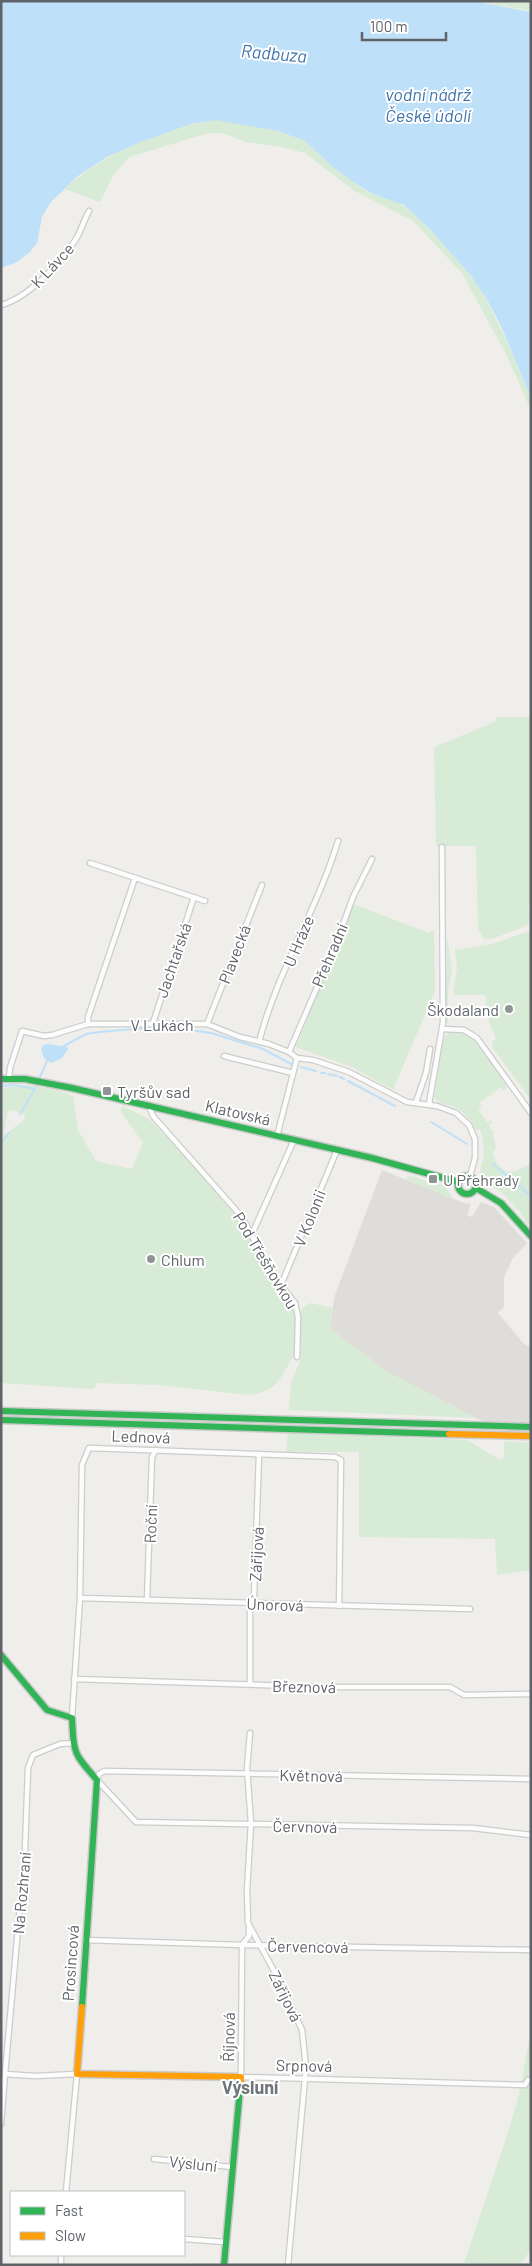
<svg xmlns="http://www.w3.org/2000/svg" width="532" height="2266" font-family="Barlow,sans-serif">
  <rect width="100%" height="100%" fill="#efeeea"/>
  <!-- industrial -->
  <path fill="#dfddda" d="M382,1170L464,1203L471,1204L467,1215L472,1217L481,1202L494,1207L527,1243L513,1258L504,1277V1307L498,1313L524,1344L531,1348V1431H504L476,1418L389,1373L330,1329L334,1298Z"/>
  <!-- green -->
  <g fill="#d8ebd6" fill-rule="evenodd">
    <path d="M475,1H531V11Z"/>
    <path d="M217,119L279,131L302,139L317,150L334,168L368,192L397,202L414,213L439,238L481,289L509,346L531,398V410L506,354L462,273L413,221L353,190L305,153L281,147L246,142L222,133H208L130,157L114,174L100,202L65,189C104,152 164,128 217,119Z"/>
    <path d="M496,717H531V903L529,904L530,920L526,926L492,939H484L478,929L476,846H436L434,747L495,722Z"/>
    <path d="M353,904L429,933L434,930L435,991L393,1090L352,1067L296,1047Z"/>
    <path d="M531,930V1100L492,1047V1042L496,1038L489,1023L485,995H453L457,968L455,950L493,944Z"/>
    <path d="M447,936L452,970L448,991V1024L445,1020Z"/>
    <path d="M449,1032C477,1028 493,1065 506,1084L507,1088L503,1091L501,1087L491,1094L494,1098L490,1095L479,1103L482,1107L478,1109L487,1122L491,1120L492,1122L489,1124L492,1131H496L493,1133L496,1148L493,1153C499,1176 515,1176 531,1162V1230L520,1212L503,1194L481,1179C479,1171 481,1167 483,1159C485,1149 483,1139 480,1129L476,1131C471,1120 463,1110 451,1106C444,1104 439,1103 434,1097L443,1040Z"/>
    <path d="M28,1085L59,1091L73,1096L78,1130L96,1161L132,1169L143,1143L121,1112L122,1106L149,1119L185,1155L247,1230L271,1278L292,1303L296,1313V1347L294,1355L280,1379L273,1387L260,1393L248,1395L159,1385L96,1383L95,1388L92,1389L1,1383V1088ZM8,1110L21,1112L25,1116L24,1120L6,1134L4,1132Z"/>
    <path d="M413,1176L430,1183L431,1181L445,1186L453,1199L406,1179L407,1177Z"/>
    <path d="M310,1303L333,1308L330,1329L389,1373L476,1418L289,1410L291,1383L301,1358V1309Z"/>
    <path d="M288,1433L467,1440L500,1460L504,1458V1441L531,1443V1570L497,1575L495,1539L359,1537V1452H286Z"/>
    <path d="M531,2031V2249L520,2265L464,2263L508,2133L519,2094Z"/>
  </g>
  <!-- water -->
  <g fill="#bfe0f9">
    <path d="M1,1H473L531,12V398L501,326L485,296L471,276L431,230L404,205L373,194L352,181L334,168L305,141L279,131L215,120L191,124L138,143L107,157L78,176L51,202L42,217L37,243L30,252L17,262L1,268Z"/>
    <path d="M48,1044L67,1047L68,1049L62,1058L51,1063L44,1058L41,1049L43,1045Z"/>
  </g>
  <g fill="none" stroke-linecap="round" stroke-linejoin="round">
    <!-- stream -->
    <g stroke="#bfe0f9" stroke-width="2">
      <path d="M62,1047L86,1034L99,1032L146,1028H177L211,1033L263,1049L291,1064"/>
      <path d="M301,1067L316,1071"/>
      <path d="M321,1073H325"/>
      <path d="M328,1074L337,1076"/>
      <path d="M340,1077L344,1079"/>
      <path d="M39,1079L47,1061"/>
      <path d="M348,1081L395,1106"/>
      <path d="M1,1086L15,1085L35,1089"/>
      <path d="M20,1114L38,1084"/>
      <path d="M431,1122L467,1144"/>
      <path d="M1,1143L9,1133"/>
      <path d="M493,1164L531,1196"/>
    </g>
    <!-- street casing -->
    <g stroke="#cbcccc" stroke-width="7">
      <g id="street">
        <path d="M1,305C28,298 61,263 76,239C81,231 84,220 89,211"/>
        <path d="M90,863L205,901"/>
        <path d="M153,1023L194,897"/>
        <path d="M88,1024V1017L135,878"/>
        <path d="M207,1024L262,885"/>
        <path d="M443,1029L464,1030L477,1038L531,1113"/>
        <path d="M259,1042C277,972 317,910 338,841"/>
        <path d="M289,1052L337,941L353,897L372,859"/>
        <path d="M224,1056L293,1073"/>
        <path d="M9,1078L10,1068L22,1031L44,1036L52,1035L88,1024H207L240,1037L269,1044L289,1052L297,1058L313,1060L349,1072L407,1102L437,1106L456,1113L469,1125L475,1139V1158L470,1176"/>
        <path d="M416,1102L426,1073L430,1049"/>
        <path d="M429,1104L443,1022L442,847"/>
        <path d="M149,1106L153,1116L242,1217L272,1274L295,1303L298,1317L297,1357"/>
        <path d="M277,1136L297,1058"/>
        <path d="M252,1234L294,1140"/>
        <path d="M281,1285L337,1150"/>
        <path d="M80,1598L470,1609"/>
        <path d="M147,1600L152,1457L156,1450"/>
        <path d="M74,1679L324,1687H450L464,1695L531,1694"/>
        <path d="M250,1684V1610L254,1597L259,1454"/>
        <path d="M72,1718L80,1598L82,1465L89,1448L335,1457L341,1460L339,1606"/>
        <path d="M250,1733L247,1768L251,1823L247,1890L248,1923L279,1980L302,2030L306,2067L288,2265"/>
        <path d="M531,1779L104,1771L99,1774L97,1780L136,1822L473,1828L531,1835"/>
        <path d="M249,1926V1936L242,1945L241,2077L525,2085L528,2080"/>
        <path d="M85,1940L242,1945L531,1950"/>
        <path d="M1,2124L5,2074"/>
        <path d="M154,2159L232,2167"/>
        <path d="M66,2192L77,2074L35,2076L5,2074L25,1850L28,1768L33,1755L60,1744L73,1743"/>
        <path d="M184,2239L225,2242"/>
        <path d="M61,2265V2255"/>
      </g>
    </g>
    <!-- fast casing -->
    <g stroke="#cacacb" stroke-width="9">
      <g id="fast">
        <path d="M1,1079H25L72,1088L372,1158L458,1182"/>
        <circle cx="467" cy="1185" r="9"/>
        <path d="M476,1188L501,1203L531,1236"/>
        <path d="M1,1411L531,1427"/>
        <path d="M1,1420L449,1434"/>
        <path d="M1,1655L47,1710L72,1718C74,1754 73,1753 97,1780L82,2007"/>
        <path d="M224,2265L240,2089"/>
      </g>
    </g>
    <!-- slow casing -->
    <g stroke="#cacacb" stroke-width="9">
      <g id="slow">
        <path d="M449,1434L531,1436"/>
        <path d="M82,2007L77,2074L241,2077L240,2089"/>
      </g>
    </g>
    <!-- street -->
    <use href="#street" stroke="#fdfcfc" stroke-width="4.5"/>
    <!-- fast -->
    <use href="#fast" stroke="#30b455" stroke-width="6"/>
    <!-- slow -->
    <use href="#slow" stroke="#ff9f0a" stroke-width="6"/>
  </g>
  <!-- markers -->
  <g fill="#919496" stroke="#fff" stroke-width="2">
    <circle cx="509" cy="1009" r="5"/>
    <rect x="102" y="1086" width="10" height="10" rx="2.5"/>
    <rect x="428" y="1174" width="10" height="10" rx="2.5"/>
    <circle cx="151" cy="1259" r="5"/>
  </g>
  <g text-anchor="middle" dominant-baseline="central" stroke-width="4" stroke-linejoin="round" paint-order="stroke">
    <!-- street labels -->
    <g font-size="16" fill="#5f6368" stroke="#fff">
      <text transform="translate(52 265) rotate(-47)">K Lávce</text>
      <text transform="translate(298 941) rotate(-67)">U Hráze</text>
      <text transform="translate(234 954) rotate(-69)">Plavecká</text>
      <text transform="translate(329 955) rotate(-67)">Přehradní</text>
      <text transform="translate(173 960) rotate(-71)">Jachtařská</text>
      <text x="162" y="1024">V Lukách</text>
      <text transform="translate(238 1112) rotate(13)">Klatovská</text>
      <text transform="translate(309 1218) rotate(-68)">V Kolonii</text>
      <text transform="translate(266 1260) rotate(59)">Pod Třešňovkou</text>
      <text transform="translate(141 1436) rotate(2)">Lednová</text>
      <text transform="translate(150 1524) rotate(-88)">Roční</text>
      <text transform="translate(256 1554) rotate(-87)">Zářijová</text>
      <text transform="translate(275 1604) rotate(2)">Únorová</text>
      <text transform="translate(304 1686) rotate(1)">Březnová</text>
      <text transform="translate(311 1775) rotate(1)">Květnová</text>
      <text transform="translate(305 1826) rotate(1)">Červnová</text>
      <text transform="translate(21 1893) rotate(-85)">Na Rozhraní</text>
      <text transform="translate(308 1946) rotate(1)">Červencová</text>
      <text transform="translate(70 1963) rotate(-86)">Prosincová</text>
      <text transform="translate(286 1996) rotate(64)">Zářijová</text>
      <text transform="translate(228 2037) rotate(-89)">Říjnová</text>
      <text transform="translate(304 2065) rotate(1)">Srpnová</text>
      <text transform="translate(193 2163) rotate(6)">Výsluní</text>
    </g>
    <!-- poi labels -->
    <g font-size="16" fill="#5f6368" stroke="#fff" text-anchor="start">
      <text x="499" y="1009" text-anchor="end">Škodaland</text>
      <text x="117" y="1091">Tyršův sad</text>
      <text x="443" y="1179">U Přehrady</text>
      <text x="161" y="1259">Chlum</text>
    </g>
    <!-- water labels -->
    <g font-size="18" font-style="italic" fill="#4174aa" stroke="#fff">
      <text transform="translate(274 53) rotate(5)">Radbuza</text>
      <text x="428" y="94">vodní nádrž<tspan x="428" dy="21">České údolí</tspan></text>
    </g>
    <!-- neighbourhood labels -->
    <g font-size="18" font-weight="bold" fill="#70757a" stroke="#fff">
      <text x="250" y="2087">Výsluní</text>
    </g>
  </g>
  <!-- border -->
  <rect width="532" height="2266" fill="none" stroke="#5f6368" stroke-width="5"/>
  <!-- legend -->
  <rect x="10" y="2191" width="175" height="65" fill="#ffffff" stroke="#bfc1c3"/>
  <rect x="20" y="2207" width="25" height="8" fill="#30b455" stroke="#bfc1c3"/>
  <text x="55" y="2216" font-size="15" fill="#5f6368">Fast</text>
  <rect x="20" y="2232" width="25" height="8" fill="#ff9f0a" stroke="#bfc1c3"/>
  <text x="55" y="2241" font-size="15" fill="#5f6368">Slow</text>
  <!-- scale -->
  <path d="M362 32v8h84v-8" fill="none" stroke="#5f6368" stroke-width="2.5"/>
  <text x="370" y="32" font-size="15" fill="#5f6368" stroke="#ffffff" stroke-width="4" paint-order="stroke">100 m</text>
</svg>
